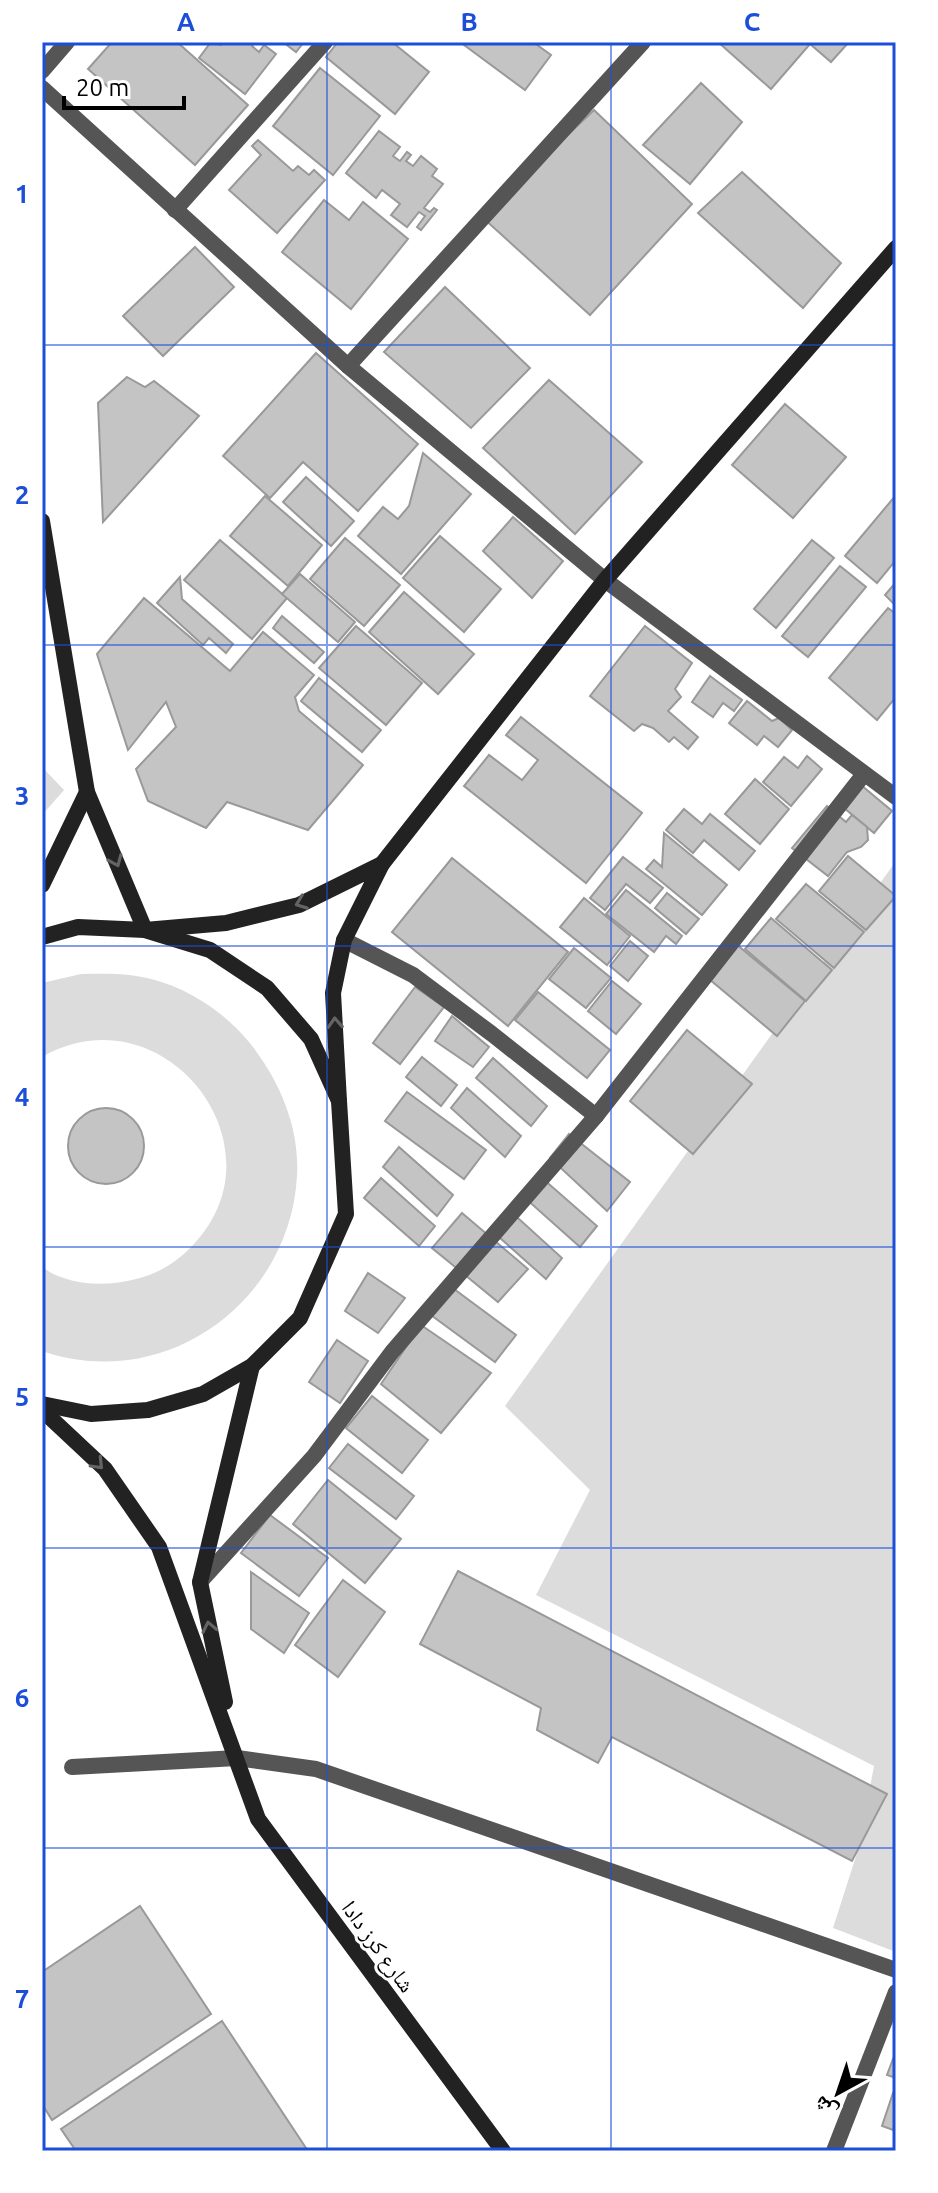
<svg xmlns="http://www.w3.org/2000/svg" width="938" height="2193" font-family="Ubuntu,'Noto Naskh Arabic',sans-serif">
  <rect width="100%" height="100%" fill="#fff"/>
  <!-- green -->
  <g fill="#dcdcdc">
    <path d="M42,767L64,790L42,815Z"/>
    <path d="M896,861V1952L833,1928L858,1850L874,1766L536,1595L590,1490L505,1406Z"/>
    <path d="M81,974C99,974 118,973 136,976C179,982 222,1009 249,1042C279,1079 300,1127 297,1176C290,1304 163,1393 42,1351V1267C68,1286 106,1287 136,1279C158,1274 177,1262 193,1245C288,1145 162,988 42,1057V983Z"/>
  </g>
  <!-- building -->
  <g fill="#c4c4c4" stroke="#999" stroke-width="2">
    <path d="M112,42H177L248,105L195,165L88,69Z"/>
    <path d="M211,42L221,45L223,42H255L252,46L259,52L264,45L276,54L245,94L199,58Z"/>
    <path d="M283,42H304L296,52Z"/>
    <path d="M338,42H392L429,72L395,114L326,57Z"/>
    <path d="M460,42H533L551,55L525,90Z"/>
    <path d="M718,42H849L831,62L810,44L771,89Z"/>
    <path d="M320,68L380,116L333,175L273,126Z"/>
    <path d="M701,83L742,122L690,184L643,145Z"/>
    <path d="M594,110L692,204L590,315L482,217Z"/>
    <path d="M379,131L400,147L393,156L400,161L407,152L411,155L406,161L413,166L421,156L437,169L432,176L443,184L424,208L430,212L434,208L437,210L421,230L417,227L425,216L419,212L407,227L391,215L400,204L382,190L376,198L346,173Z"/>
    <path d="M258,140L293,171L298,166L309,175L314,170L325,180L277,233L229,190L261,155L252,146Z"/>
    <path d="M742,172L841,263L803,308L698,213Z"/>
    <path d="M324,200L349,220L363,202L408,239L351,309L282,252Z"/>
    <path d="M195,247L234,287L163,356L123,316Z"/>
    <path d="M445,287L530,368L471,428L384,352Z"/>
    <path d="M316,353L418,444L358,511L303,462L270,498L223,456Z"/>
    <path d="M127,377L145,387L154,381L199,416L103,522L98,403Z"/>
    <path d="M549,380L642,462L575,534L483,448Z"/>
    <path d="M785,404L846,457L793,518L732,465Z"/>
    <path d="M423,453L471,494L401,574L358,536L383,507L398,519L409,506Z"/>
    <path d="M306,477L354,521L331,546L283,502Z"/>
    <path d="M896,495V560L877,583L845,556Z"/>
    <path d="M265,496L322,545L288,586L230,536Z"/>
    <path d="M513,517L563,561L532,598L483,551Z"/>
    <path d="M440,536L501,589L464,632L403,578Z"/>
    <path d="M345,538L400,585L364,626L310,579Z"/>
    <path d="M220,540L287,598L252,639L184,580Z"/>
    <path d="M812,540L834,558L776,628L754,609Z"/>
    <path d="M840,566L866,587L808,657L782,636Z"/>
    <path d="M300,574L355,622L338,642L282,594Z"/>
    <path d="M180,577L182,599L233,644L226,653L209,638L203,645L157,603Z"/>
    <path d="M896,582V606L885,595Z"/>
    <path d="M404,592L474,654L438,694L369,632Z"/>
    <path d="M144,598L230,671L263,632L314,675L295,697L299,711L363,765L308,830L227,802L206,828L148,801L136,769L176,727L166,702L128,750L97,654Z"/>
    <path d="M888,608L896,614V697L877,720L829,678Z"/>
    <path d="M282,616L324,652L314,663L273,628Z"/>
    <path d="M356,626L422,683L386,725L319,668Z"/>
    <path d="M645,626L692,663L675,689L681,697L668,711L698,737L688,749L674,737L669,742L653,728L642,724L634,731L590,696Z"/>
    <path d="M710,676L742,700L734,711L723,703L713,717L692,702Z"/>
    <path d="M319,678L381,730L362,752L301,701Z"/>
    <path d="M747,701L772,721L779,718L792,730L778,747L764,736L757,745L729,723Z"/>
    <path d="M521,717L642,813L586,883L464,786L489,755L522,780L538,760L506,735Z"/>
    <path d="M807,756L822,769L791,806L763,782L784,757L798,768Z"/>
    <path d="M755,779L789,809L760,844L725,814Z"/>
    <path d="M861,785L892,811L874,833L843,807Z"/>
    <path d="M827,806L846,822L852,815L867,827L868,840L861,847L847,852L828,876L792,848Z"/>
    <path d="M684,809L702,824L710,814L755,851L739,870L704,840L693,853L666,830Z"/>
    <path d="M664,833L727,885L702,915L646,869L654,860L662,867Z"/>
    <path d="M848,856L896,896L866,930L819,891Z"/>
    <path d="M623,857L663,888L650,903L626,884L605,910L590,898Z"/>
    <path d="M452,858L568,952L508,1026L392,932Z"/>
    <path d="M806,884L864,932L834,968L776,919Z"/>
    <path d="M626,890L682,936L676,944L666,936L654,952L606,914Z"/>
    <path d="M667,893L699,919L686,934L655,908Z"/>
    <path d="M584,898L630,936L607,965L560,927Z"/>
    <path d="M771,918L832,970L806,1001L745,949Z"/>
    <path d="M730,939L805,1001L777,1036L702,973Z"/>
    <path d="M630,941L648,956L628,981L610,966Z"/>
    <path d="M574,948L611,978L586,1008L549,979Z"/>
    <path d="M612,981L641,1004L616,1034L588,1011Z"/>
    <path d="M415,987L444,1007L400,1064L373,1043Z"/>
    <path d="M538,992L610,1050L587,1078L515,1020Z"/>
    <path d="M452,1016L489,1047L473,1067L435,1041Z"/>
    <path d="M687,1030L752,1084L693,1154L630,1101Z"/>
    <path d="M422,1057L457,1085L441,1106L406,1077Z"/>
    <path d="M493,1058L547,1106L531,1126L476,1078Z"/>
    <path d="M467,1088L521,1136L505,1157L451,1108Z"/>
    <path d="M407,1092L486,1150L464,1179L385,1121Z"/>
    <circle cx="106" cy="1146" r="38"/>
    <path d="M569,1134L630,1182L607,1211L550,1158Z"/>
    <path d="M399,1147L453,1195L437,1216L383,1167Z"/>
    <path d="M381,1178L435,1226L419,1246L364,1198Z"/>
    <path d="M542,1178L597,1226L580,1247L525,1198Z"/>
    <path d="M508,1209L562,1258L546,1279L491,1230Z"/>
    <path d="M462,1213L528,1269L498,1302L432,1248Z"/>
    <path d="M368,1273L405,1298L378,1333L345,1311Z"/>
    <path d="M450,1286L516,1335L495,1362L424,1310Z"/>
    <path d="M421,1325L491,1373L441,1433L381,1384Z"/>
    <path d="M337,1340L368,1361L340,1403L309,1382Z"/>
    <path d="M372,1396L428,1440L402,1473L346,1428Z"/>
    <path d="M348,1444L414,1496L396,1519L329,1468Z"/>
    <path d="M328,1480L401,1539L365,1583L293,1524Z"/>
    <path d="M270,1515L328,1558L299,1596L241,1553Z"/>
    <path d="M458,1571L887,1794L852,1861L612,1737L598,1763L537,1730L541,1708L420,1644Z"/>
    <path d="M251,1572L309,1613L284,1653L251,1629Z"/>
    <path d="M343,1580L385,1612L338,1677L295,1645Z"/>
    <path d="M140,1906L211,2014L52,2120L42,2104V1972Z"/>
    <path d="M222,2021L306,2148L302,2151H76L61,2129Z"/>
    <path d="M896,2051V2078L887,2075Z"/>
    <path d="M893,2093L896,2094V2131L882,2126Z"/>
  </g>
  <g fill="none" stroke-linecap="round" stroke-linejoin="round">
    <!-- lane -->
    <g stroke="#555" stroke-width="16">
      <path d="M348,366L643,42"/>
      <path d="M72,1767L237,1758"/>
    </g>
    <!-- street -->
    <g stroke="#555" stroke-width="16">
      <path d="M42,71L67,42"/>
      <path d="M42,88L348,366L605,580L896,797"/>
      <path d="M175,210L325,42"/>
      <path d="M344,940L413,975L492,1034L596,1116"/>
      <path d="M200,1582L314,1456L392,1352L596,1116L864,774"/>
      <path d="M237,1758L316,1769L896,1970"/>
      <path d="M834,2151L896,1992"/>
    </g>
    <!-- secondary -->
    <g stroke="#222" stroke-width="16">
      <path d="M42,521L87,792L145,930L226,923L299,905L382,864L344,940L333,993L339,1101"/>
      <path d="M382,864L605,580L896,248"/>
      <path d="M42,885L87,792"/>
      <path d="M42,937L78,927L145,930L210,950L267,988L311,1039L339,1101L346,1214L300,1318L252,1366L203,1394L148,1410L91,1414L42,1404"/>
      <path d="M42,1410L105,1469L159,1547L258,1819L503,2151"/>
      <path d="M225,1702L200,1582L252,1366"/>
    </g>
  </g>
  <!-- one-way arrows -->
  <defs><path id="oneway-chevron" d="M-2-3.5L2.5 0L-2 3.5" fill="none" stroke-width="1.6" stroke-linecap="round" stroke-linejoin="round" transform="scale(2)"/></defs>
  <g stroke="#646464">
    <use href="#oneway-chevron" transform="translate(116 861) rotate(67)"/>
    <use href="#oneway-chevron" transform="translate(301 903) rotate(159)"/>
    <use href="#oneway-chevron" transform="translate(335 1023) rotate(-93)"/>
    <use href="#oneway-chevron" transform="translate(98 1464) rotate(46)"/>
    <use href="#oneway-chevron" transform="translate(209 1627) rotate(-102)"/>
  </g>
  <!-- grid -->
  <path fill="none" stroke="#1d4ed8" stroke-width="2" stroke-opacity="0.55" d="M327,42V2151M611,42V2151M42,345H896M42,645H896M42,946H896M42,1247H896M42,1548H896M42,1848H896"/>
  <g text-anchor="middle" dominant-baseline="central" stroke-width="6" stroke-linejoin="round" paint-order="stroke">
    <!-- street labels -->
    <g font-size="22" fill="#000" stroke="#fff">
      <text transform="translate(379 1946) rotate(54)">شارع كرز دادا</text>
    </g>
  </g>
  <!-- border -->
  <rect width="938" height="2193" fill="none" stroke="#ffffff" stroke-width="88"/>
  <!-- north arrow -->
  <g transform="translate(838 2093) rotate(220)" stroke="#ffffff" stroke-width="6" paint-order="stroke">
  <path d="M0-6L14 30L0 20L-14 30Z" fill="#000000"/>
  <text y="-12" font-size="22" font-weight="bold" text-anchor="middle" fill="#000000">ش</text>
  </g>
  <!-- scale -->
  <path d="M64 96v12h120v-12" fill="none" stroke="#000000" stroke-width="4"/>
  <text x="76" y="96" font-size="24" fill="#000000" stroke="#ffffff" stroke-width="6" paint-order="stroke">20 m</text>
  <rect x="44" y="44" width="850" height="2105" fill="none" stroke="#1d4ed8" stroke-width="3"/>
  <g font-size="26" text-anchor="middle" font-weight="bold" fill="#1d4ed8">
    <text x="186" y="31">A</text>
    <text x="469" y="31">B</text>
    <text x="752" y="31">C</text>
    <text x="22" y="203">1</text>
    <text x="22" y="504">2</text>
    <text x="22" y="805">3</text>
    <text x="22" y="1106">4</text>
    <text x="22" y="1406">5</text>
    <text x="22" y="1707">6</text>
    <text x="22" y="2008">7</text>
  </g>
</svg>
